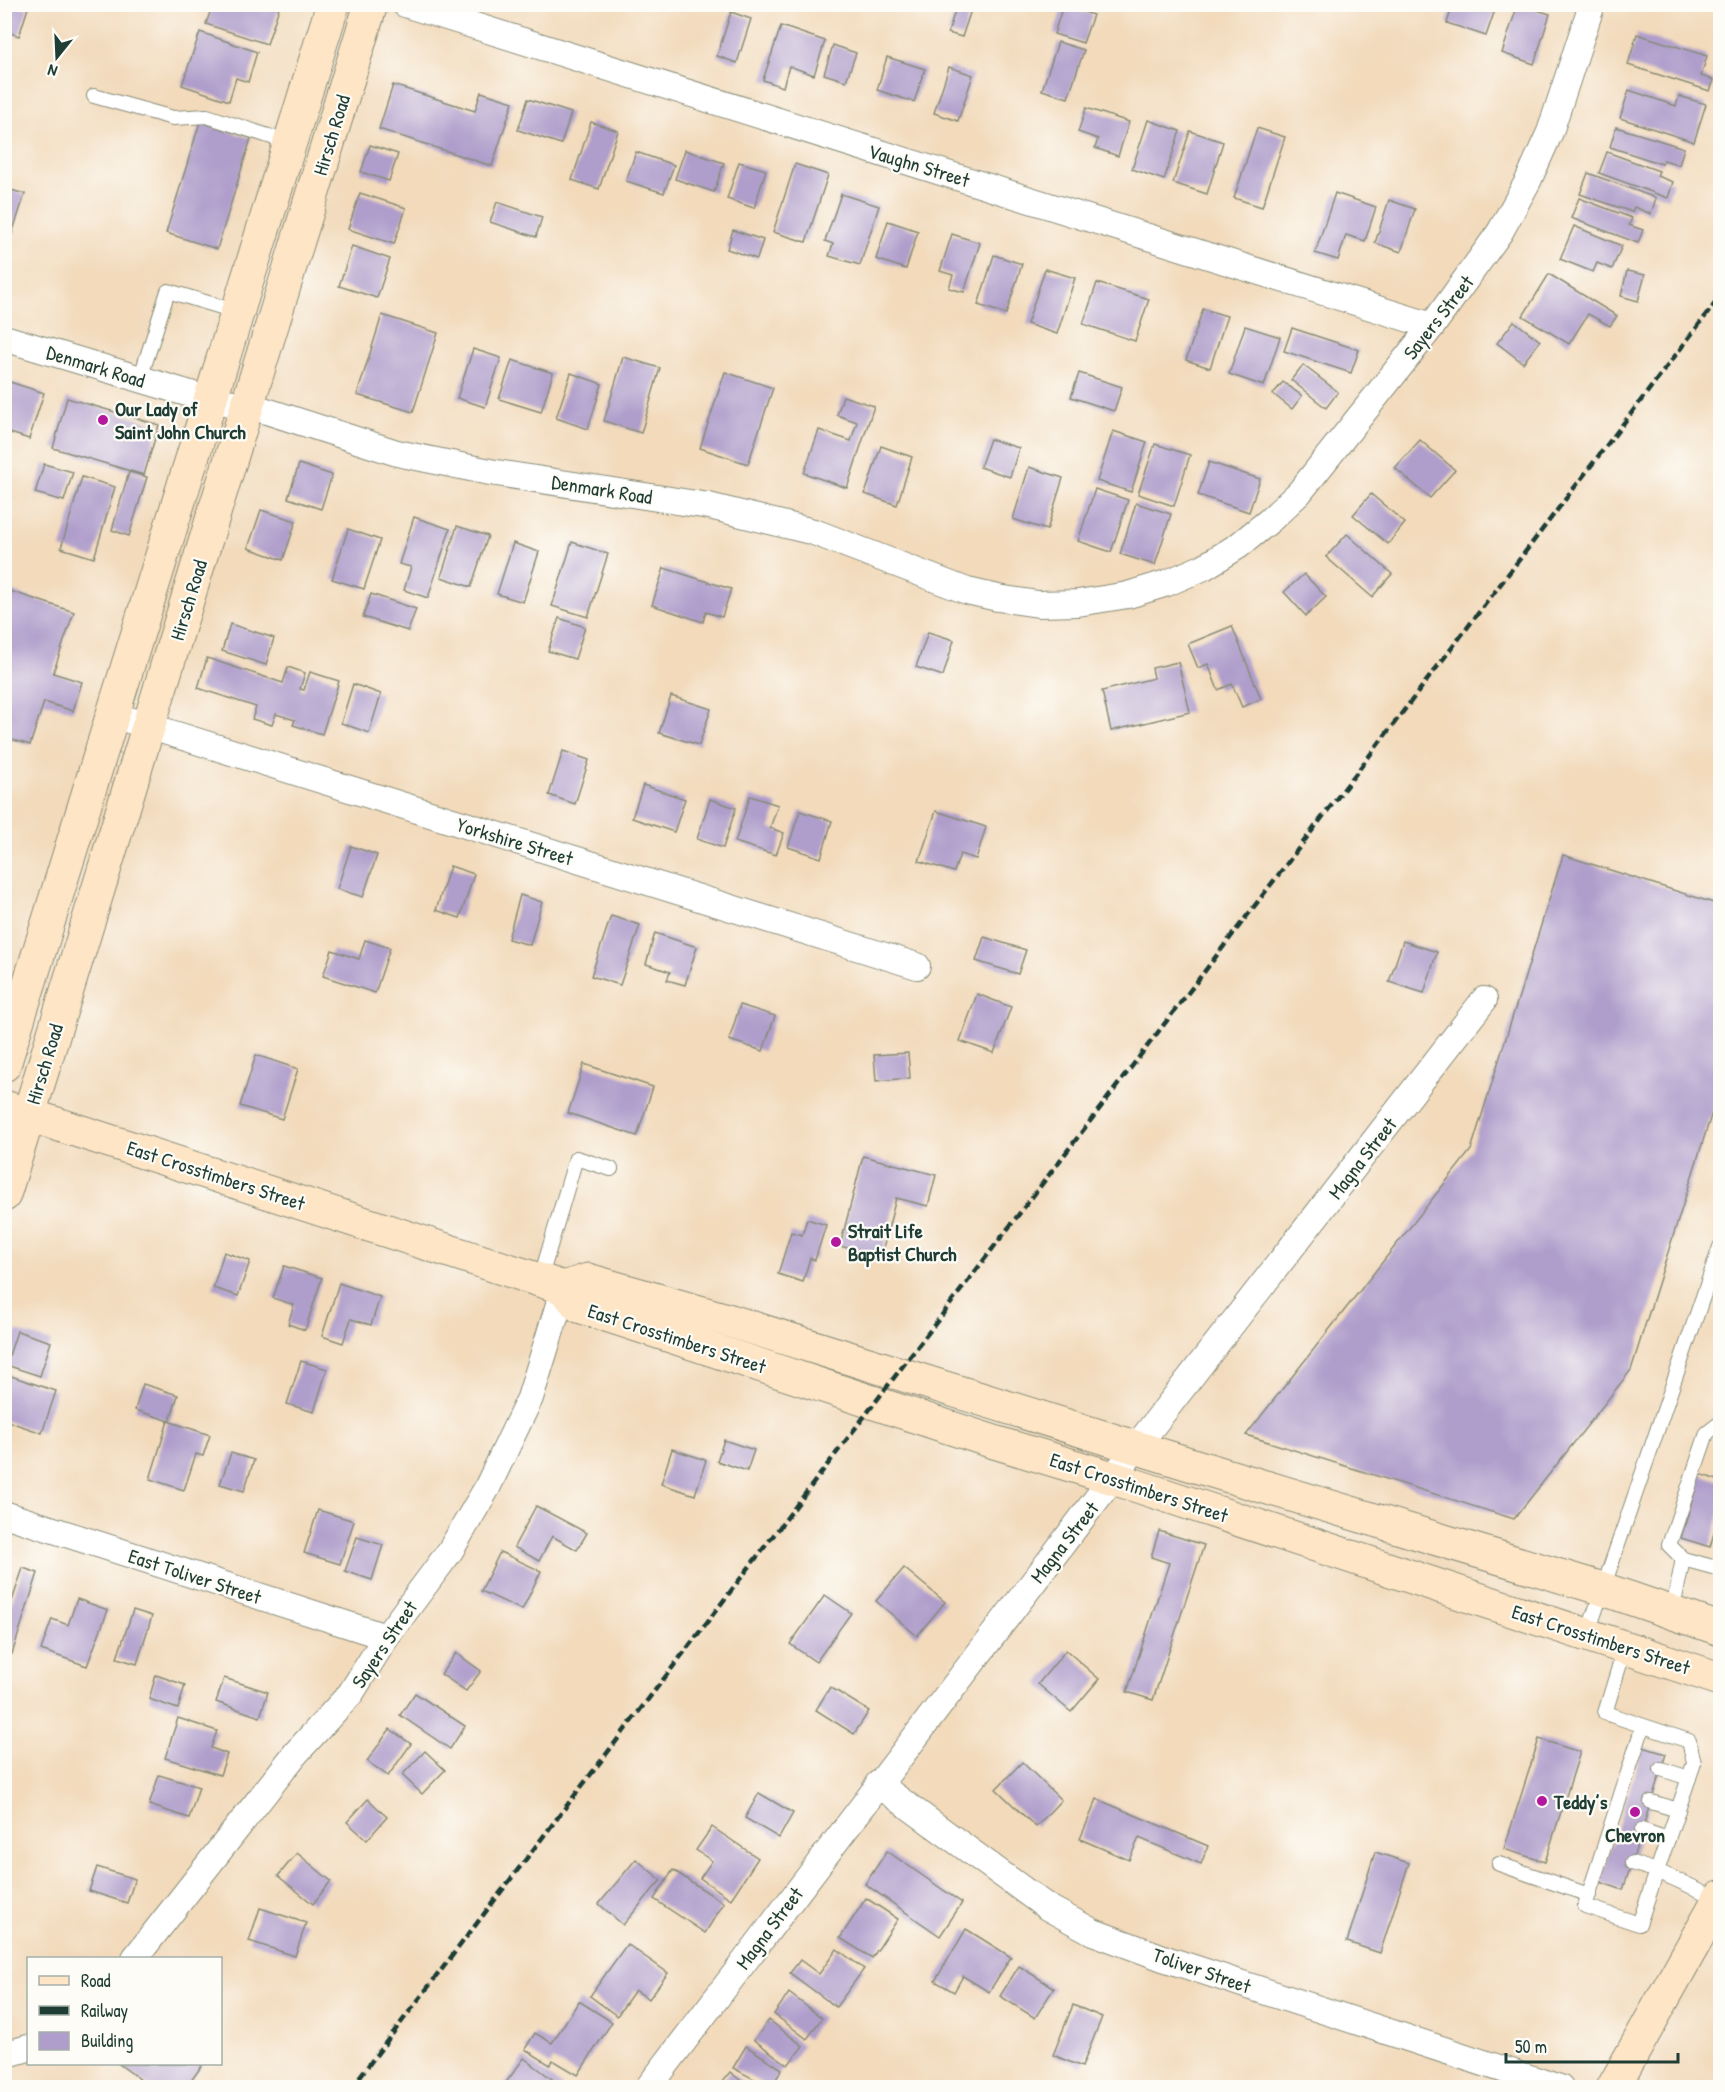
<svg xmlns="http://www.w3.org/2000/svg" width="1725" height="2092" font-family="'Patrick Hand',sans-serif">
  <rect width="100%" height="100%" fill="#fdfcf7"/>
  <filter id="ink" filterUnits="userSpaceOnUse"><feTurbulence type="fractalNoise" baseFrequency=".0167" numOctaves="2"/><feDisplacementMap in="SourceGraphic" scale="12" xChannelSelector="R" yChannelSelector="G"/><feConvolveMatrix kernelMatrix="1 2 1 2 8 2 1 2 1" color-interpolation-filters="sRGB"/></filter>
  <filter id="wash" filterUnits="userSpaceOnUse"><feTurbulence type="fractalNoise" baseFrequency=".008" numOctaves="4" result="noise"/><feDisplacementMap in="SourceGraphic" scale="24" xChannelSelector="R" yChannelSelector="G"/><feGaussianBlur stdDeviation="1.35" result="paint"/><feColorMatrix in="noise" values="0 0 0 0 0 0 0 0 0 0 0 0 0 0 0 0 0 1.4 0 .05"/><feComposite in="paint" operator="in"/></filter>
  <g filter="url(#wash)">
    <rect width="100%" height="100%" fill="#f2dabb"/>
    <g id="blocks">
      <!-- building -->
      <g fill="#af9dcb">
        <path d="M4,4L28,8L19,36L4,31Z"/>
        <path d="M213,4H267L279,8L267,44L206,24Z"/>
        <path d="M957,4H973L962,37L948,33Z"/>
        <path d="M1453,4H1497L1486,36L1447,23Z"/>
        <path d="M1518,4L1550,14L1534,64L1502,53Z"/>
        <path d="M1063,5L1093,15L1083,43L1054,34Z"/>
        <path d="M731,12L751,19L737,63L717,56Z"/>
        <path d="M781,26L825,41L814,75L789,66L783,87L763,80Z"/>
        <path d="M200,32L257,52L248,82L236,78L229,101L182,85Z"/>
        <path d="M1637,34L1707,56L1701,76L1714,80L1710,91L1628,65Z"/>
        <path d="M1058,42L1084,50L1068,98L1042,90Z"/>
        <path d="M833,45L856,53L846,81L824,74Z"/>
        <path d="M887,57L925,69L914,102L877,90Z"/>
        <path d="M949,67L973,75L958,121L934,113Z"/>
        <path d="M393,85L475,111L481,92L513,102L492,166L379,129Z"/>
        <path d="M1629,90L1676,106L1679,96L1706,104L1694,142L1620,118Z"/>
        <path d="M528,99L571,113L561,144L518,130Z"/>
        <path d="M1086,108L1129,122L1118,156L1095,148L1098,139L1078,132Z"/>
        <path d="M1148,120L1180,131L1164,180L1132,169Z"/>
        <path d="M200,122L251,138L217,249L166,233Z"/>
        <path d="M591,122L618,131L599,189L572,180Z"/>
        <path d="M1616,127L1684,148L1679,165L1664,160L1662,164L1610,147Z"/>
        <path d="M1257,128L1285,137L1262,207L1234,198Z"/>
        <path d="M1190,131L1223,142L1207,194L1173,183Z"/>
        <path d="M370,145L398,154L389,181L361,172Z"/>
        <path d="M685,150L724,163L714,192L675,179Z"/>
        <path d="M636,152L674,165L664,193L626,181Z"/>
        <path d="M1607,152L1659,171L1657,176L1673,182L1668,198L1599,173Z"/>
        <path d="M739,162L766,170L754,208L727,199Z"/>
        <path d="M795,164L828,175L806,242L773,232Z"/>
        <path d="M1588,173L1656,198L1651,214L1634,207L1632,212L1580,194Z"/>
        <path d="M4,188L25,194L5,255H4Z"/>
        <path d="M360,193L406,208L394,244L348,229Z"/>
        <path d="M1335,193L1376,207L1365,241L1346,235L1338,260L1315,253Z"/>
        <path d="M841,194L879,206L860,265L829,256L833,244L825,241Z"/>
        <path d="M1579,198L1632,218L1629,225L1643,230L1638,243L1571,218Z"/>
        <path d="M1389,200L1415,209L1401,252L1375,243Z"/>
        <path d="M497,202L542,217L536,237L490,222Z"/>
        <path d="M888,221L918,231L906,269L876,259Z"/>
        <path d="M1574,226L1622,246L1612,269L1597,263L1593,272L1560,259Z"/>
        <path d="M733,230L763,240L757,259L727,249Z"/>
        <path d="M952,234L980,243L964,292L949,288L953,275L940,271Z"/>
        <path d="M352,246L390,259L377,298L339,286Z"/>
        <path d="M994,255L1022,264L1006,314L978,305Z"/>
        <path d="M1045,269L1075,278L1057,334L1027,324Z"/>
        <path d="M1627,271L1645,275L1638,301L1621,296Z"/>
        <path d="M1549,274L1617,316L1610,326L1588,314L1569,344L1523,316Z"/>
        <path d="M1097,283L1149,299L1135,341L1083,324Z"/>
        <path d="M1203,309L1227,316L1210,368L1186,360Z"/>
        <path d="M382,315L438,333L413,412L357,395Z"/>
        <path d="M1514,321L1540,341L1523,363L1497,343Z"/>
        <path d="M1245,326L1280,337L1264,386L1229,374Z"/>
        <path d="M1292,328L1359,350L1351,373L1284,351Z"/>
        <path d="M473,349L501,358L485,407L457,398Z"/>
        <path d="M623,357L660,368L641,433L604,421Z"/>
        <path d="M512,360L553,373L541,412L499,399Z"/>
        <path d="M1303,365L1338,392L1326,408L1291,380Z"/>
        <path d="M725,372L773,388L748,464L700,448Z"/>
        <path d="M571,373L602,384L588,429L556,418Z"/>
        <path d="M1079,373L1122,387L1114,411L1071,397Z"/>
        <path d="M4,380L44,393L29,439L4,431Z"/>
        <path d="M1283,382L1302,396L1292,409L1273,394Z"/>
        <path d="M843,396L874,406L847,488L804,473L819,430L851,441L857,422L837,415Z"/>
        <path d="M67,398L159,425L144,475L53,448Z"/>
        <path d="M1113,431L1147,442L1131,492L1097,481Z"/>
        <path d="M990,439L1019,448L1010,477L980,467Z"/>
        <path d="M1420,440L1455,470L1430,498L1395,468Z"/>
        <path d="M1155,444L1190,455L1174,506L1138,494Z"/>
        <path d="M881,446L912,457L897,505L865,494Z"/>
        <path d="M1209,462L1260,479L1249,512L1198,495Z"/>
        <path d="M44,464L73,472L64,501L35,493Z"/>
        <path d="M299,464L332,475L321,509L288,498Z"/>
        <path d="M1029,467L1063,478L1047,530L1013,519Z"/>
        <path d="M129,472L147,477L129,536L112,530Z"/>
        <path d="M82,477L115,487L94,558L61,548Z"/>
        <path d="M1095,489L1128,500L1111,552L1078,541Z"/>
        <path d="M1371,494L1405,523L1388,544L1353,515Z"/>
        <path d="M1136,503L1171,514L1155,565L1120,554Z"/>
        <path d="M261,510L296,521L283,560L248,548Z"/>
        <path d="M414,517L450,529L428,598L404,590L411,567L399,564Z"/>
        <path d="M457,526L488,536L471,587L441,577Z"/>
        <path d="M348,529L380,540L364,589L332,579Z"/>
        <path d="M1347,534L1392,574L1372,597L1326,557Z"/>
        <path d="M572,542L608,554L588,617L552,606Z"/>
        <path d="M513,543L539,552L523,602L497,594Z"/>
        <path d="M664,568L731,589L722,617L706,612L703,622L652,605Z"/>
        <path d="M1304,574L1326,597L1306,616L1284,592Z"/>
        <path d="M4,589L74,612L53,673L82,682L73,711L44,702L30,745L4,737Z"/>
        <path d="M371,594L416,609L408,631L363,617Z"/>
        <path d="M559,618L585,627L575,659L548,651Z"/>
        <path d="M230,624L274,638L266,665L222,651Z"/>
        <path d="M1232,626L1261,699L1242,707L1232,684L1218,690L1208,664L1198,668L1188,644Z"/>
        <path d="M928,632L954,640L943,676L916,667Z"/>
        <path d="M207,658L283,683L288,667L305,673L300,689L304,690L310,672L339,681L322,734L293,725L295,720L276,714L272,725L252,719L256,707L198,688Z"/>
        <path d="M1178,662L1190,712L1111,731L1102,691L1154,678L1152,668Z"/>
        <path d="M353,684L381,694L369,733L341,723Z"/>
        <path d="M671,696L711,709L699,745L659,733Z"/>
        <path d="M563,751L589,760L575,804L549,795Z"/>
        <path d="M643,785L685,799L674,832L632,818Z"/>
        <path d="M750,796L778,805L770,828L784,833L776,855L735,842Z"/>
        <path d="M710,799L736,808L723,848L697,839Z"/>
        <path d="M800,811L832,821L821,858L788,847Z"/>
        <path d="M936,811L986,827L976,859L960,854L954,872L919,861Z"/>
        <path d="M351,846L377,855L363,897L337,889Z"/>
        <path d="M1563,855L1720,905V1087L1631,1370L1514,1519L1246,1435L1471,1150Z"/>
        <path d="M450,866L474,874L460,918L436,910Z"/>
        <path d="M520,895L542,902L530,945L508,939Z"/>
        <path d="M611,916L640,925L620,985L591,976Z"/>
        <path d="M655,933L697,947L685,985L667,980L670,972L646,964Z"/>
        <path d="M984,937L1026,950L1018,974L976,961Z"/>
        <path d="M365,940L390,948L375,993L323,976L332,950L359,959Z"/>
        <path d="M1403,941L1437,952L1424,993L1389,982Z"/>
        <path d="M977,994L1011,1007L994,1053L960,1041Z"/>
        <path d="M740,1005L775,1016L763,1051L729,1040Z"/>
        <path d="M908,1053L910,1078L876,1081L874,1055Z"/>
        <path d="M256,1055L298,1069L282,1119L240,1106Z"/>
        <path d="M584,1064L653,1087L637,1136L568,1113Z"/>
        <path d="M863,1156L936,1175L928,1206L896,1198L881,1257L840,1246Z"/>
        <path d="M807,1219L826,1225L815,1260L810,1258L803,1282L778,1274L791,1232L802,1235Z"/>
        <path d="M224,1252L250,1261L238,1296L213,1288Z"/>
        <path d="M284,1266L322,1278L305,1330L288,1324L294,1305L273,1298Z"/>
        <path d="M339,1283L380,1297L371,1325L351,1319L343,1343L322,1336Z"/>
        <path d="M17,1331L51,1342L40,1376L6,1365Z"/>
        <path d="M301,1361L327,1369L314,1412L287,1404Z"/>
        <path d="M8,1375L56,1391L42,1433L4,1420V1386Z"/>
        <path d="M143,1384L178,1395L170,1421L135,1410Z"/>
        <path d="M168,1421L210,1435L203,1456L196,1454L184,1490L150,1479Z"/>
        <path d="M724,1440L754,1450L747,1471L717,1461Z"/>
        <path d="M672,1449L706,1460L695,1495L661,1484Z"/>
        <path d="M231,1453L254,1460L244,1491L220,1484Z"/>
        <path d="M1700,1474L1720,1481V1512L1710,1547L1681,1538Z"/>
        <path d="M536,1506L587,1533L577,1550L552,1536L539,1561L514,1547Z"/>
        <path d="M318,1510L354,1521L340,1564L304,1553Z"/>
        <path d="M1159,1531L1204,1545L1153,1700L1127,1692L1169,1563L1151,1557Z"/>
        <path d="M357,1537L383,1545L372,1580L345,1571Z"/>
        <path d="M500,1552L541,1571L522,1610L481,1591Z"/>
        <path d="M23,1568L38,1573L12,1654L4,1651V1625Z"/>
        <path d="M904,1568L945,1602L917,1636L876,1601Z"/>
        <path d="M825,1595L851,1613L816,1662L790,1644Z"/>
        <path d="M77,1599L108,1610L87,1666L41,1650L52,1619L68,1625Z"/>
        <path d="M133,1610L152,1616L137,1664L117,1658Z"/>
        <path d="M1066,1650L1099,1679L1071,1712L1038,1684Z"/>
        <path d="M456,1653L481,1671L466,1691L441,1674Z"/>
        <path d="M156,1675L185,1685L178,1709L149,1699Z"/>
        <path d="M224,1678L268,1692L260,1717L216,1702Z"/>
        <path d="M830,1687L869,1711L854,1734L816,1710Z"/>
        <path d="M415,1693L465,1726L450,1749L400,1715Z"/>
        <path d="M178,1718L217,1731L211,1748L227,1754L220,1775L165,1758Z"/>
        <path d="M390,1729L411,1744L388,1776L367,1761Z"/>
        <path d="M1539,1739L1580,1752L1545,1862L1504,1849Z"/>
        <path d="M1643,1747L1666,1754L1623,1890L1600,1882Z"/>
        <path d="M425,1751L445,1770L422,1794L402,1775Z"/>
        <path d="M1022,1762L1061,1800L1036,1827L996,1789Z"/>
        <path d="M159,1775L199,1787L189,1818L149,1805Z"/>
        <path d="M759,1793L793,1813L779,1838L745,1818Z"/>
        <path d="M368,1799L387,1817L367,1840L347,1822Z"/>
        <path d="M1097,1799L1208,1846L1201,1864L1139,1838L1129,1860L1080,1839Z"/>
        <path d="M712,1827L758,1858L731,1899L700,1878L712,1861L696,1850Z"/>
        <path d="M887,1851L962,1903L940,1936L865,1884Z"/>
        <path d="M1375,1852L1409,1863L1380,1953L1347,1942Z"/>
        <path d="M297,1853L331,1881L313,1904L278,1876Z"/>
        <path d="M636,1859L661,1880L623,1925L599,1904Z"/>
        <path d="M97,1867L135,1879L127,1903L89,1891Z"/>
        <path d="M673,1870L724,1903L705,1933L654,1899Z"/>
        <path d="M866,1898L898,1919L872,1958L840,1938Z"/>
        <path d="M260,1908L306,1923L295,1956L249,1941Z"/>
        <path d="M966,1929L1011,1957L989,1992L963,1976L954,1992L935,1981Z"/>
        <path d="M627,1944L668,1973L649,1999L635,1990L617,2016L590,1996Z"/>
        <path d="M837,1949L864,1969L836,2007L790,1973L800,1960L819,1974Z"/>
        <path d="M1019,1966L1054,1988L1035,2018L1000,1996Z"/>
        <path d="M789,1993L822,2018L807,2039L774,2014Z"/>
        <path d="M579,2001L612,2022L578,2075L553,2060L550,2065L525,2049L535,2033L552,2043Z"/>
        <path d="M1073,2005L1102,2017L1082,2067L1053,2055Z"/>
        <path d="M769,2020L803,2046L788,2065L754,2040Z"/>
        <path d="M746,2046L782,2069L771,2088L733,2068Z"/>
        <path d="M524,2058L564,2088H502Z"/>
        <path d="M119,2064H203L186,2088H152Z"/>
        <path d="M730,2072L750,2088H717Z"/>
      </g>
    </g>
  </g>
  <g filter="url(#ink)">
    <use href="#blocks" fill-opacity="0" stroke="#888c78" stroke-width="1.5"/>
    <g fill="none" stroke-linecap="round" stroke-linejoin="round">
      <!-- lane casing -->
      <g stroke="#888c78" stroke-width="16">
        <g id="lane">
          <path d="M94,96L173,118L207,116L290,143"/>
          <path d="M140,379L168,291L238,312"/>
          <path d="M540,1280L576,1158L611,1169"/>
          <path d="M1683,1559L1669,1545L1707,1433L1720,1423"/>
          <path d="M1672,1613L1683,1559L1720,1569"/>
          <path d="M1587,1635L1720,1247"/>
          <path d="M1625,1647L1605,1713L1689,1741L1694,1763L1657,1871L1719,1899"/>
          <path d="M1661,1769L1689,1778"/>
          <path d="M1651,1802L1678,1810"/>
          <path d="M1642,1830L1668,1839"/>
          <path d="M1632,1863L1657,1871L1639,1924L1585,1906L1643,1726"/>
          <path d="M1499,1864L1589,1895"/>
        </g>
      </g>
      <!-- street casing -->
      <g stroke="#888c78" stroke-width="28">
        <g id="street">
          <path d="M405,4L1432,326"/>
          <path d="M4,338L210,400L248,405L397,453L490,472L709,506L814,532L967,591L998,598L1038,604L1078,603L1128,595L1167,583L1204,567L1238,546L1269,521L1299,493L1432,326L1500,232L1528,181L1550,132L1592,4"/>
          <path d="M113,715L917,966"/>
          <path d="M4,1514L386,1637"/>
          <path d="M878,1784L1047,1907L1093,1932L1166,1959L1560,2088"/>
          <path d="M135,1958L296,1753L351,1693L386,1637L450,1551L487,1488L530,1398L564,1288"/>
          <path d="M4,2055L28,2048"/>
          <path d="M648,2088L1137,1446L1484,1000"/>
        </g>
      </g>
      <!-- secondary casing -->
      <g stroke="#888c78" stroke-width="35">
        <g id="secondary">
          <path d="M4,1065L333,4"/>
          <path d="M4,1107L564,1288L579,1306L994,1442L1113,1478L1720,1679"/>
          <path d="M4,1195L371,4"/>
          <path d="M564,1288L588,1280L724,1319L1199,1467L1603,1589L1720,1629"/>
          <path d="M1613,2088L1720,1897"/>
        </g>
      </g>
      <!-- lane -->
      <use href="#lane" stroke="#fff" stroke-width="14"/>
      <!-- street -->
      <use href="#street" stroke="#fff" stroke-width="26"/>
      <!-- secondary -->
      <use href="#secondary" stroke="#fde5c5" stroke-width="33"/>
      <!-- rail -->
      <path stroke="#1f3d34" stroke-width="4.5" stroke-dasharray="9 4.5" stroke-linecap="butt" d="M351,2088L1720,297"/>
    </g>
  </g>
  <!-- markers -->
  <g fill="#b5179e" stroke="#fdfcf7" stroke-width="2">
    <circle cx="103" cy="420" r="6"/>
    <circle cx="836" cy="1242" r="6"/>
    <circle cx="1542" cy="1801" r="6"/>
    <circle cx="1635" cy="1812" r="6"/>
  </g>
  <g text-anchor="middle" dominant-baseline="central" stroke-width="4.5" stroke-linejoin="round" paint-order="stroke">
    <!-- street labels -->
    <g font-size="20" fill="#1f3d34" stroke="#fdfcf7">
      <text transform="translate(331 135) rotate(-73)">Hirsch Road</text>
      <text transform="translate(919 165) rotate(17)">Vaughn Street</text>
      <text transform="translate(1438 317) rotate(-52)">Sayers Street</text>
      <text transform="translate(96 366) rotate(17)">Denmark Road</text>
      <text transform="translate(602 489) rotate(9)">Denmark Road</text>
      <text transform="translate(188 600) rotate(-73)">Hirsch Road</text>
      <text transform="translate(515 841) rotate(17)">Yorkshire Street</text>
      <text transform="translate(44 1064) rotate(-73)">Hirsch Road</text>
      <text transform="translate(1362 1158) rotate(-52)">Magna Street</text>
      <text transform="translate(216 1175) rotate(18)">East Crosstimbers Street</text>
      <text transform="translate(677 1338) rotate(18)">East Crosstimbers Street</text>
      <text transform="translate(1139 1487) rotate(18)">East Crosstimbers Street</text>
      <text transform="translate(1064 1542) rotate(-52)">Magna Street</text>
      <text transform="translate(195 1576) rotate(18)">East Toliver Street</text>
      <text transform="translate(1601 1639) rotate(18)">East Crosstimbers Street</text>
      <text transform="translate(384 1644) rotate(-56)">Sayers Street</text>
      <text transform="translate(769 1928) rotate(-53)">Magna Street</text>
      <text transform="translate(1202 1970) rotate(19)">Toliver Street</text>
    </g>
    <!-- poi labels -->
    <g font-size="20" font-weight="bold" fill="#1f3d34" stroke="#fdfcf7" text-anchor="start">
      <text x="115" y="408">Our Lady of<tspan x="115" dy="23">Saint John Church</tspan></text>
      <text x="848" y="1230">Strait Life<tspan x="848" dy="23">Baptist Church</tspan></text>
      <text x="1554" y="1801">Teddy’s</text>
      <text x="1635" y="1834" text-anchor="middle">Chevron</text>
    </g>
  </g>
  <!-- margin -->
  <rect width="1725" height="2092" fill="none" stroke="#fdfcf7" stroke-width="24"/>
  <!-- legend -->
  <rect x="27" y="1957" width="195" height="108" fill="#fdfcf7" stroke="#a4b0a9" stroke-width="1.5"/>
  <rect x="39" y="1976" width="30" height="9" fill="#fde5c5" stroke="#a4b0a9" stroke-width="1.5"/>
  <text x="81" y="1987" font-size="18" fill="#1f3d34">Road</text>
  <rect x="39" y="2006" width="30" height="9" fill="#1f3d34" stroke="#a4b0a9" stroke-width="1.5"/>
  <text x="81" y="2017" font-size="18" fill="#1f3d34">Railway</text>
  <rect x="39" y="2032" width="30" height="18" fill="#af9dcb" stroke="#a4b0a9" stroke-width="1.5"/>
  <text x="81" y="2047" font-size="18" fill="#1f3d34">Building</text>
  <!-- north arrow -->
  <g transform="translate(57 57) rotate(198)" stroke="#fdfcf7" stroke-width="4.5" paint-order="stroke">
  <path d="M0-4.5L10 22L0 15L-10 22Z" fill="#1f3d34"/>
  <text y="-9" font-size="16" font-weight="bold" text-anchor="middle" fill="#1f3d34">N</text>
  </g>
  <!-- scale -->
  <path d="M1506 2053v9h172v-9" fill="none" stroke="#1f3d34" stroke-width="3"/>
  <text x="1515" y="2053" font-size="18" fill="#1f3d34" stroke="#fdfcf7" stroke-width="4.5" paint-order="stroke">50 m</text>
</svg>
